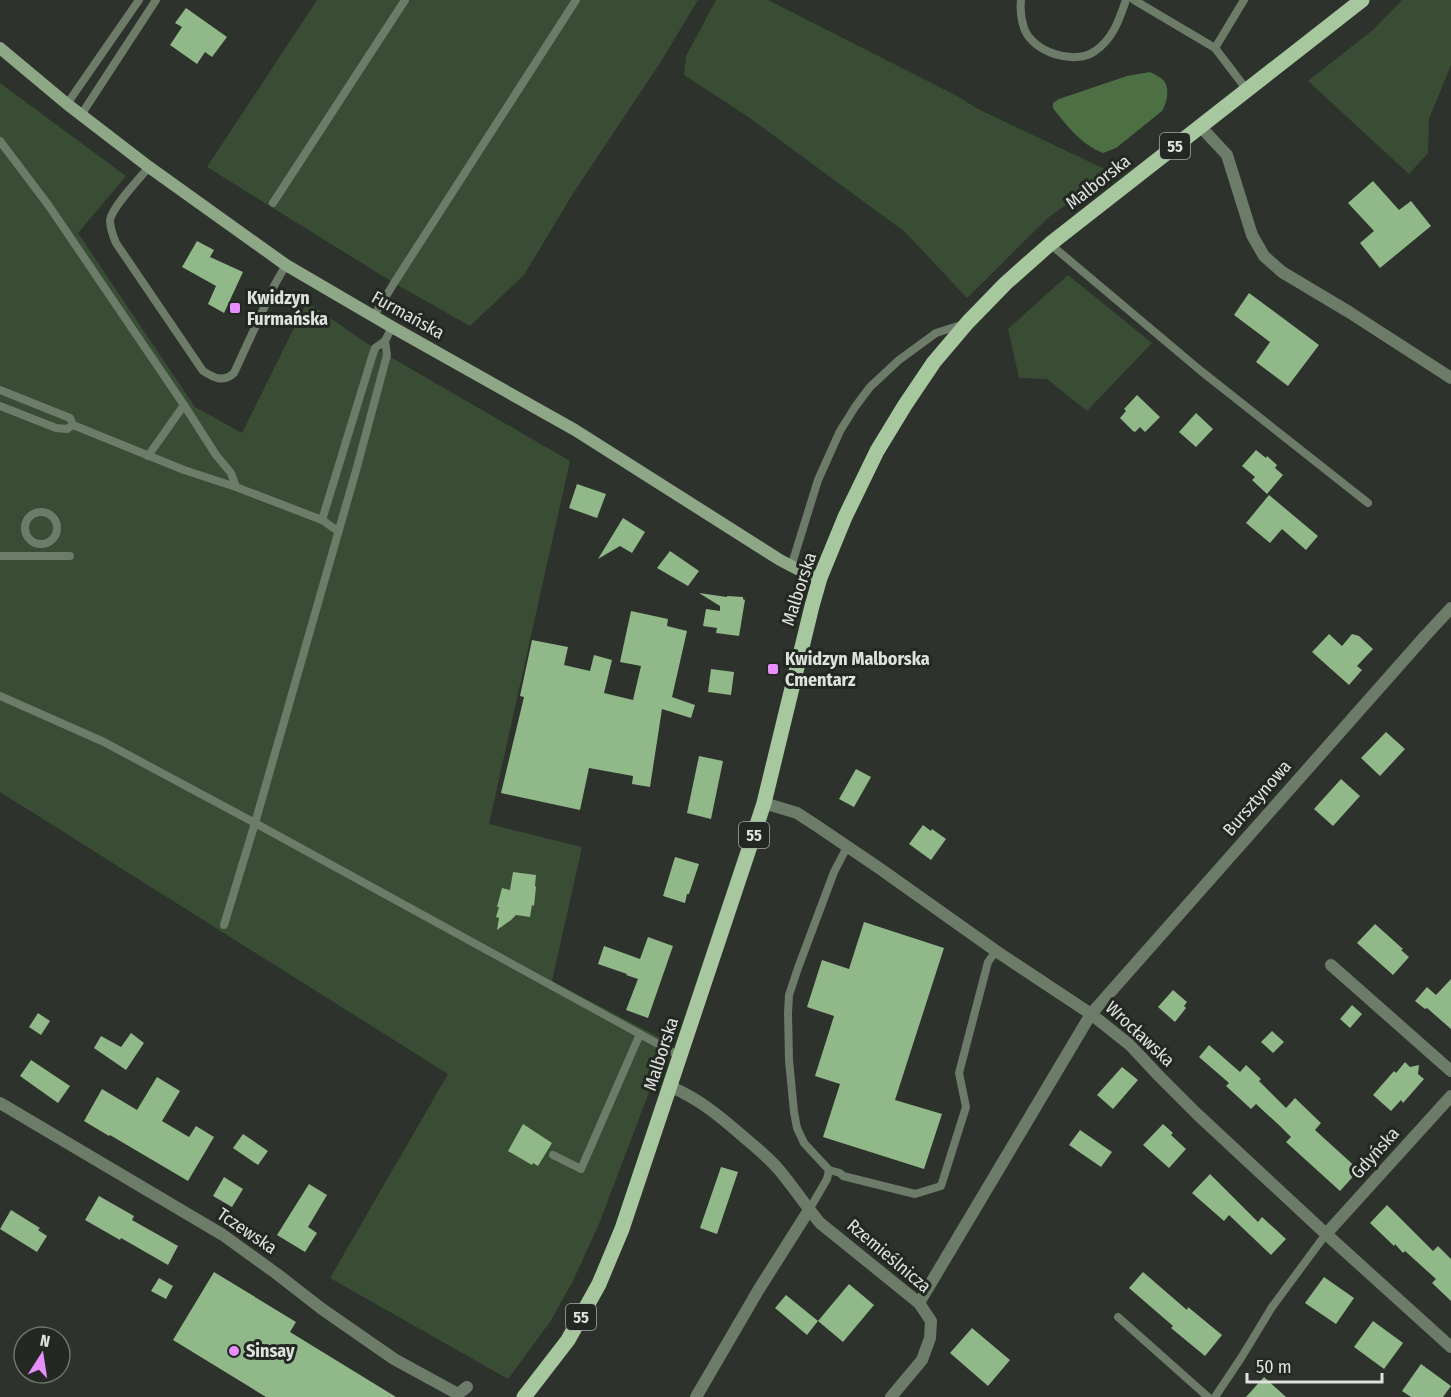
<svg xmlns="http://www.w3.org/2000/svg" width="1451" height="1397" font-family="'Fira Sans Condensed',sans-serif">
  <rect width="100%" height="100%" fill="#2d322c"/>
  <!-- green -->
  <g fill="#384d33">
    <path d="M317,0H698L662,60L574,192L524,275L470,326L394,283L207,167Z"/>
    <path d="M716,0H768L957,96L978,109L1111,172L1049,217L967,298L905,232L747,116L684,75L686,56Z"/>
    <path d="M1402,0H1451V65L1429,119L1428,153L1409,174L1308,81L1374,29Z"/>
    <path d="M0,83L126,176L78,233L195,407L242,433L307,302L368,344L570,461L489,824L582,847L552,981L668,1042L599,1224L573,1281L550,1322L508,1379L330,1278L448,1074L0,792Z"/>
    <path d="M1068,275L1152,343L1087,411L1047,379L1019,378L1008,329Z"/>
  </g>
  <!-- water -->
  <path fill="#4c7044" d="M1150,72C1155,75 1161,77 1164,81C1170,89 1167,103 1162,111L1116,148L1103,153C1082,145 1066,125 1053,108V103L1059,99L1127,76Z"/>
  <!-- building -->
  <g fill="#91b888">
    <path d="M186,8L227,37L212,57L205,52L197,64L170,45L182,27L175,23Z"/>
    <path d="M1373,181L1399,210L1411,201L1431,226L1380,268L1360,243L1374,231L1348,203Z"/>
    <path d="M197,241L214,250L210,257L243,272L224,313L208,304L216,286L182,267Z"/>
    <path d="M1249,293L1319,345L1288,386L1256,362L1270,342L1234,315Z"/>
    <path d="M1137,395L1160,417L1145,432L1140,427L1135,432L1133,431L1120,418L1126,411L1124,409Z"/>
    <path d="M1196,413L1213,429L1196,447L1179,432Z"/>
    <path d="M1256,450L1266,458L1267,456L1277,465L1275,468L1283,475L1267,494L1252,480L1255,477L1242,466Z"/>
    <path d="M577,484L606,494L597,518L569,508Z"/>
    <path d="M1269,495L1318,536L1306,550L1282,529L1270,543L1246,523Z"/>
    <path d="M623,518L645,532L632,553L620,546L598,559Z"/>
    <path d="M670,551L699,571L688,586L657,568Z"/>
    <path d="M699,593L727,597V596L743,597V599L745,600L739,636L716,633L717,628L703,626L706,609L720,611V606Z"/>
    <path d="M631,611L668,619L667,626L687,631L672,697L695,705L691,718L662,709L650,787L632,784L633,776L589,768L580,810L501,793L524,697L520,696L532,640L568,647L564,665L590,671L594,655L612,660L604,693L633,700L641,666L620,662Z"/>
    <path d="M1329,634L1342,646L1352,634L1359,636L1373,649L1357,666L1362,670L1349,685L1312,652Z"/>
    <path d="M711,669L734,672L731,695L708,692Z"/>
    <path d="M1386,732L1405,749L1380,776L1361,758Z"/>
    <path d="M699,756L723,761L711,819L687,813Z"/>
    <path d="M856,769L871,777L854,807L839,799Z"/>
    <path d="M1341,779L1360,796L1333,826L1314,809Z"/>
    <path d="M923,825L931,831L932,829L946,839L931,860L909,844Z"/>
    <path d="M675,857L699,864L689,894H687L685,903L663,896Z"/>
    <path d="M513,872L536,875L535,886L536,887L534,906L532,905L530,917L516,915L511,920L497,930L499,918L496,917L499,907H497L502,888L510,890Z"/>
    <path d="M864,922L944,948L895,1100L942,1114L924,1169L823,1137L840,1084L815,1076L834,1016L807,1007L822,960L849,969Z"/>
    <path d="M1375,924L1403,949L1401,950L1409,957L1393,975L1357,943Z"/>
    <path d="M648,937L673,946L648,1018L626,1010L638,979L626,975L627,974L598,964L604,946L640,959Z"/>
    <path d="M1451,979V1029L1427,1008L1425,1009L1415,1001L1427,987L1436,995Z"/>
    <path d="M1173,990L1187,1002L1184,1006L1186,1008L1175,1022L1158,1007Z"/>
    <path d="M1352,1005L1362,1014L1350,1028L1340,1019Z"/>
    <path d="M38,1013L50,1021L41,1035L29,1027Z"/>
    <path d="M1272,1031L1284,1042L1273,1053L1261,1042Z"/>
    <path d="M131,1033L144,1043L126,1070L94,1048L101,1036L121,1047Z"/>
    <path d="M1209,1045L1240,1072L1246,1065L1261,1079L1259,1081L1286,1108L1295,1098L1321,1123L1315,1130L1359,1170L1340,1191L1286,1142L1291,1137L1280,1126L1256,1104L1251,1109L1226,1086L1229,1083L1199,1057Z"/>
    <path d="M31,1060L70,1086L58,1103L20,1076Z"/>
    <path d="M1405,1062L1410,1067L1419,1065L1418,1074L1424,1079L1403,1103L1401,1100L1391,1111L1373,1095L1394,1071L1396,1073Z"/>
    <path d="M1122,1067L1138,1080L1113,1109L1097,1095Z"/>
    <path d="M157,1077L180,1091L162,1121L189,1137L196,1126L214,1137L188,1181L110,1135L109,1136L84,1121L102,1089L137,1110Z"/>
    <path d="M523,1124L552,1143L538,1166L533,1163L532,1165L508,1151Z"/>
    <path d="M1163,1124L1173,1133L1171,1135L1186,1149L1169,1168L1143,1145Z"/>
    <path d="M1080,1130L1112,1152L1101,1167L1069,1145Z"/>
    <path d="M243,1134L268,1151L258,1165L233,1148Z"/>
    <path d="M721,1167L738,1172L717,1234L700,1228Z"/>
    <path d="M1210,1174L1258,1222L1262,1217L1286,1239L1271,1255L1229,1215L1224,1221L1192,1193Z"/>
    <path d="M224,1177L243,1189L232,1207L213,1196Z"/>
    <path d="M309,1184L327,1195L308,1227L317,1233L305,1252L277,1235Z"/>
    <path d="M99,1196L134,1216L132,1220L178,1246L168,1265L121,1238L120,1240L85,1220Z"/>
    <path d="M1387,1205L1433,1251L1438,1246L1451,1259V1301L1432,1283L1436,1279L1405,1251L1403,1253L1395,1244L1394,1246L1370,1223Z"/>
    <path d="M11,1210L40,1228L38,1230L47,1236L37,1252L0,1229Z"/>
    <path d="M214,1272L296,1322L290,1332L396,1397H266L173,1340Z"/>
    <path d="M1143,1272L1187,1310L1188,1307L1222,1335L1205,1356L1171,1328L1173,1326L1129,1288Z"/>
    <path d="M1324,1277L1354,1298L1336,1324L1305,1303Z"/>
    <path d="M159,1278L173,1286L166,1299L151,1291Z"/>
    <path d="M849,1284L874,1305L843,1342L818,1321Z"/>
    <path d="M786,1295L818,1321L807,1335L775,1308Z"/>
    <path d="M1373,1321L1403,1343L1384,1369L1354,1347Z"/>
    <path d="M972,1328L1010,1360L988,1386L950,1353Z"/>
    <path d="M1421,1364L1451,1386L1443,1397H1411L1402,1391Z"/>
    <path d="M1264,1377L1286,1397H1246Z"/>
  </g>
  <g fill="none" stroke-linecap="round" stroke-linejoin="round">
    <!-- lane -->
    <g stroke="#6c7c68" stroke-width="8">
      <path d="M1021,0C1020,9 1021,19 1024,28C1032,52 1075,66 1095,51C1113,39 1119,20 1126,0"/>
      <path d="M1134,0L1215,48L1247,90"/>
      <path d="M1215,48L1244,0"/>
      <path d="M67,104L139,0"/>
      <path d="M81,115L156,0"/>
      <path d="M0,141L49,206L184,405L216,455L231,473L236,487"/>
      <path d="M149,167C140,178 112,207 110,220C110,228 113,236 116,243L203,371C214,378 223,383 234,373L275,284L286,265"/>
      <path d="M273,203L405,0"/>
      <path d="M1050,244L1201,371L1368,503"/>
      <path d="M374,316L394,283L576,0"/>
      <path d="M0,390L70,418L73,425L184,470L236,487L322,520L338,531"/>
      <path d="M0,406L56,428L67,429L73,425"/>
      <path d="M148,456L184,405"/>
      <circle cx="41" cy="528" r="16"/>
      <path d="M322,520L372,357L375,348L385,341L392,327"/>
      <path d="M0,556H70"/>
      <path d="M791,567L818,480L840,431L855,407L870,387L899,360L936,333L964,324"/>
      <path d="M0,696L104,742L255,823L680,1056"/>
      <path d="M224,925L255,823L357,467L387,355L385,341"/>
      <path d="M553,1155L581,1169L640,1034"/>
      <path d="M829,1170L840,1173L843,1176L915,1194L941,1186L966,1107L959,1073L988,962L996,951"/>
      <path d="M809,1210L827,1179L829,1170L804,1143L797,1128L794,1112L789,1060L788,1013L789,995L798,968L834,872L847,847"/>
      <path d="M1118,1317L1208,1397"/>
      <path d="M1215,1397L1241,1358L1272,1307L1326,1234"/>
    </g>
    <!-- street -->
    <g stroke="#6c7c68" stroke-width="12">
      <path d="M1200,126L1227,155L1252,235L1264,256L1282,272L1349,312L1451,378"/>
      <path d="M764,803L797,813L817,826L879,868L996,951L1091,1014L1130,1045L1158,1075L1197,1114L1326,1234L1451,1347"/>
      <path d="M1331,965L1451,1071"/>
      <path d="M671,1087C700,1099 723,1119 746,1139C758,1149 771,1160 780,1171C794,1188 806,1206 820,1223L919,1303L931,1321L930,1338L922,1360L891,1397"/>
      <path d="M0,1103L223,1235L277,1274L322,1309L394,1359L458,1394L467,1387"/>
      <path d="M1326,1234L1451,1096"/>
      <path d="M919,1303L1091,1014L1426,635L1451,608"/>
      <path d="M696,1397L759,1289L809,1210"/>
    </g>
    <!-- secondary -->
    <path stroke="#8da787" stroke-width="12" d="M0,48L67,104L149,167L286,265L392,327L575,430L780,560L803,572L820,578"/>
    <!-- primary -->
    <path stroke="#a7c89f" stroke-width="15" d="M524,1397L568,1340L599,1284L622,1229L750,846L764,803L812,606L820,578L845,517L877,451L905,405L934,362L968,322L1006,283L1050,244L1362,0"/>
  </g>
  <!-- markers -->
  <g fill="#e98efe" stroke="#232822" stroke-width="2">
    <rect x="229" y="302" width="12" height="12" rx="3"/>
    <rect x="767" y="663" width="12" height="12" rx="3"/>
    <circle cx="234" cy="1351" r="6"/>
  </g>
  <g text-anchor="middle" dominant-baseline="central" stroke-width="6" stroke-linejoin="round" paint-order="stroke">
    <!-- shield labels -->
    <g fill="#232822" stroke="#a7aaa6" stroke-width="1.5">
      <rect x="1160" y="133" width="30" height="26" rx="4.5"/>
      <rect x="739" y="822" width="30" height="26" rx="4.5"/>
      <rect x="566" y="1304" width="30" height="26" rx="4.5"/>
    </g>
    <g font-size="16" font-weight="bold" fill="#dfe2de">
      <text x="1175" y="146">55</text>
      <text x="754" y="835">55</text>
      <text x="581" y="1317">55</text>
    </g>
    <!-- street labels -->
    <g font-size="18" fill="#dfe2de" stroke="#232822">
      <text transform="translate(1098 182) rotate(-38)">Malborska</text>
      <text transform="translate(408 315) rotate(29)">Furmańska</text>
      <text transform="translate(799 589) rotate(-72)">Malborska</text>
      <text transform="translate(1257 798) rotate(-49)">Bursztynowa</text>
      <text transform="translate(1140 1034) rotate(43)">Wrocławska</text>
      <text transform="translate(661 1054) rotate(-72)">Malborska</text>
      <text transform="translate(1375 1153) rotate(-48)">Gdyńska</text>
      <text transform="translate(247 1231) rotate(34)">Tczewska</text>
      <text transform="translate(889 1256) rotate(40)">Rzemieślnicza</text>
    </g>
    <!-- poi labels -->
    <g font-size="18" font-weight="bold" fill="#dfe2de" stroke="#232822" text-anchor="start">
      <text x="247" y="298">Kwidzyn<tspan x="247" dy="21">Furmańska</tspan></text>
      <text x="785" y="659">Kwidzyn Malborska<tspan x="785" dy="21">Cmentarz</tspan></text>
      <text x="246" y="1351">Sinsay</text>
    </g>
  </g>
  <!-- north arrow -->
  <g transform="translate(42 1355) rotate(12)"><circle r="28" fill="#232822" stroke="#6e726d" stroke-width="1.5"/>
  <path d="M0-4.5L10 22L0 15L-10 22Z" fill="#e98efe"/>
  <text y="-9" font-size="16" font-weight="bold" text-anchor="middle" fill="#dfe2de">N</text>
  </g>
  <!-- scale -->
  <path d="M1247 1373v9h135v-9" fill="none" stroke="#dfe2de" stroke-width="3"/>
  <text x="1256" y="1373" font-size="18" fill="#dfe2de" stroke="#232822" stroke-width="4.5" paint-order="stroke">50 m</text>
</svg>
